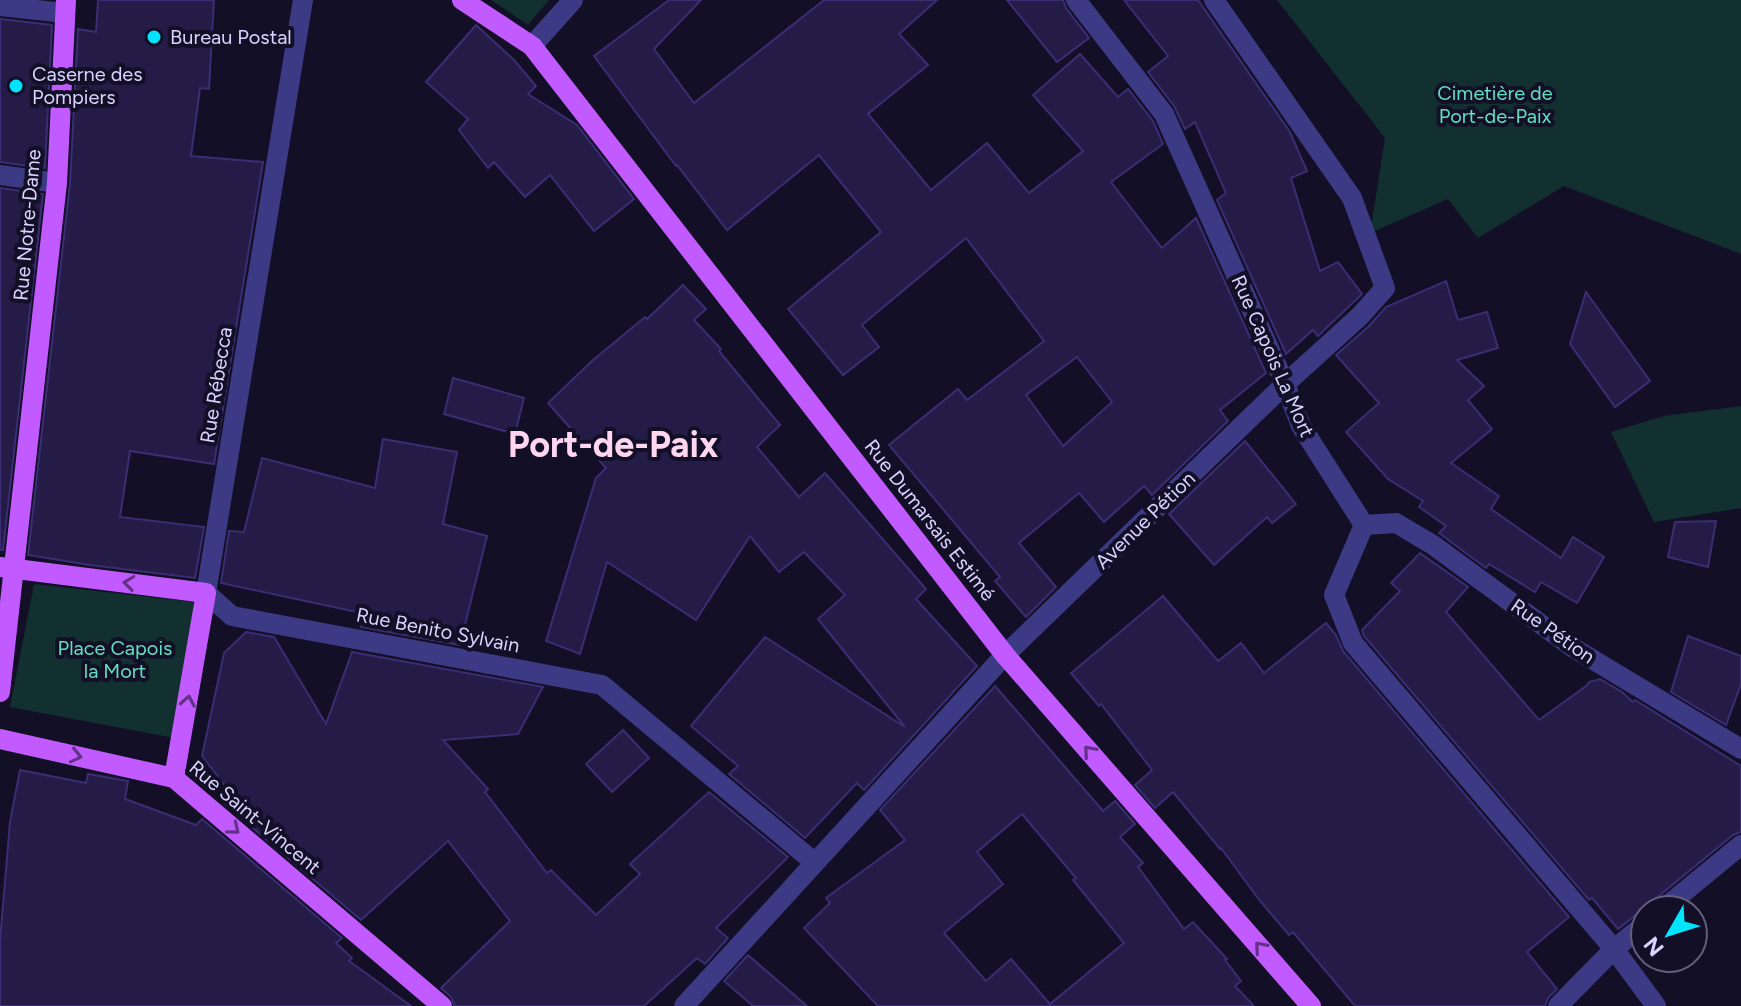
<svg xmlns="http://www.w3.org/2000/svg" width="1741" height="1006" font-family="Figtree,sans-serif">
  <rect width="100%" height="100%" fill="#130f26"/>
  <!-- green -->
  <g fill="#12302f">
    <path d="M491,0H549L528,25Z"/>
    <path d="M1277,0H1741V254L1564,186L1478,238L1448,199L1370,233L1385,138Z"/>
    <path d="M1741,406V508L1654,522L1611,432L1664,416Z"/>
    <path d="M34,584L194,602L174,738L10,707Z"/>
  </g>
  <!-- building -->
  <g fill="#241b47" stroke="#3b2d73" stroke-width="2" fill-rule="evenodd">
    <path d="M98,0H214L209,89L200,88L191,156L263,162L214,464L130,451L120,517L204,527L195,578L90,565L28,555L70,184L78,29L96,32Z"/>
    <path d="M669,0H701L654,49L694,103L824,0H937L899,34L928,65L868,114L931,190L987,143L1029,193L1083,151L1033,95L1080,54L1118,97L1128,89L1153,121L1163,144L1111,182L1162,248L1196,218L1266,373L1220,410L1228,421L1152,495L1144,486L1104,522L1079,493L1019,543L1056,587L1026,617L995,581L1000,577L889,445L958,389L967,400L1044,341L966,238L862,325L879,347L843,375L788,309L881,232L819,155L727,230L677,165L676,166L594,56ZM1077,357L1112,402L1063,446L1026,395Z"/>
    <path d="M1007,0H1063L1066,8L1089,38L1057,62Z"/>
    <path d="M1124,0H1198L1290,132L1307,171L1291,178L1320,271L1338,262L1362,294L1318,336L1313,330L1286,354L1217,200L1226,193L1195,122L1185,129L1174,106L1148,72L1168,56Z"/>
    <path d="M0,19L52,25L45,168L0,162Z"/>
    <path d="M476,25L514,60L536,86L528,94L577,125L634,199L594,231L550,175L525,197L494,162L488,168L459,130L468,119L426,82Z"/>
    <path d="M0,188L43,194L3,550H0Z"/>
    <path d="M1446,281L1458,320L1487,312L1498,348L1457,360L1484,386L1468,400L1492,429L1451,463L1499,496L1491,509L1561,558L1573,537L1604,557L1577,603L1541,582L1535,592L1489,564L1486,568L1439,533L1446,526L1419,507L1423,501L1388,479L1346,432L1379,403L1336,355L1369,326L1386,307Z"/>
    <path d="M683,285L706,309L694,320L721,349L719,351L780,425L757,447L799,497L825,473L926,589L916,599L977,666L864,790L857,783L805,838L729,774L738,766L691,726L765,637L905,727L818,619L845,595L804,552L779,572L750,536L696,620L607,562L580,654L546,641L596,478L606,468L548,403L592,361L645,317L647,319Z"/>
    <path d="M1586,292L1650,381L1615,407L1570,344Z"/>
    <path d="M453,378L524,398L515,434L444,414Z"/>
    <path d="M383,439L457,452L443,524L487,536L460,645L361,627L366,614L221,583L229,531L244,532L262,458L375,488Z"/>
    <path d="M1245,441L1296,504L1272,523L1267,517L1214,565L1169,514Z"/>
    <path d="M1716,521L1708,567L1668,557L1675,522Z"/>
    <path d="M1420,553L1468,587L1446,612L1539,720L1586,686L1589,682L1600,679L1622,692L1633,702L1635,700L1741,766V832L1733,835L1654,900L1649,910L1637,914L1618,929L1592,898L1589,900L1364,636L1362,630L1400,591L1391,583Z"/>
    <path d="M1163,596L1218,661L1241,643L1264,673L1326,623L1336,635L1343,651L1569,917L1527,952L1557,989L1548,998L1545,1006H1355L1293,932L1289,935L1260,901L1221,848L1220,849L1173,792L1155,808L1135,785L1152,770L1101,704L1099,706L1071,673Z"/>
    <path d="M246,632L274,637L326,724L352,652L543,687L518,734L443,740L488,789L485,792L547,873L551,870L596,915L640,874L630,864L709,792L788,857L716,928L728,938L705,964L697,958L644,1006H455L451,997L441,988L510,921L448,841L361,920L220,800L229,791L202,756L224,653Z"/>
    <path d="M1688,636L1741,656V684L1726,725L1671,692Z"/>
    <path d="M995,686L1103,811L1115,801L1135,824L1120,837L1143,863L1138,867L1184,929L1193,922L1227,959L1225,960L1241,981L1235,986L1254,1006H878L804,928L830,903L826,898L905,840L880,810ZM1022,814L1076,878L1073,880L1124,943L1050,1004L1011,959L986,981L944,933L1003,884L977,852Z"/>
    <path d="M623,730L649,758L612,792L586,764Z"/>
    <path d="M20,770L86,783L88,774L128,781L125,799L196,825L202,819L342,938L336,943L352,958L349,961L411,1006H0V941L10,822Z"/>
    <path d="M748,955L807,1006H753L724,981Z"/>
  </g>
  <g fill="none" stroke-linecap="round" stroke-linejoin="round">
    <!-- minor -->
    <g stroke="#3d3a85" stroke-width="20">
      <path d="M303,0L206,593L232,616L602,685L814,862"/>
      <path d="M1076,0L1164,114L1285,384L1301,426L1364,525"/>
      <path d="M0,6L65,13"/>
      <path d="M532,46L573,0"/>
      <path d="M0,175L57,183"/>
      <path d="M1364,525L1334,595L1353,643L1614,949L1656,1006"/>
      <path d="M1364,525L1396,523L1433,545L1572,647L1741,749"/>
      <path d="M1662,910L1741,845"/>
      <path d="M684,1006L1005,655L1285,384L1360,316L1385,288L1352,198L1214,0"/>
      <path d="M1558,1006L1614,949L1645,924"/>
    </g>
    <!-- major -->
    <g stroke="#c25bff" stroke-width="20">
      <path d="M462,0L532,46L1005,655L1311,1006"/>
      <path d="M0,567L206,593L174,778"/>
      <path d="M0,692L57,183L66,0"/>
      <path d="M0,739L174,778L442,1006"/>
    </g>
  </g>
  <!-- one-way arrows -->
  <defs><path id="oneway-chevron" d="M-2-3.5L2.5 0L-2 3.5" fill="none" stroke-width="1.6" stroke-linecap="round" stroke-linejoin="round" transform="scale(2)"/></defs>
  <g stroke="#623188">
    <use href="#oneway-chevron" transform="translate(129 583) rotate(-173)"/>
    <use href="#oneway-chevron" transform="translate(188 701) rotate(-80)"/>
    <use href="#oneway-chevron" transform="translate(1089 751) rotate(-131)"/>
    <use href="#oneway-chevron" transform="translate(76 756) rotate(13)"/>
    <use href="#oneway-chevron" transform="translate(234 829) rotate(40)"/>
    <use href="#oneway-chevron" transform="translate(1260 947) rotate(-131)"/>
  </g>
  <!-- markers -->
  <g fill="#00e5ff" stroke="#130f26" stroke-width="3">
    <circle cx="154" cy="37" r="8"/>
    <circle cx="16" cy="86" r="8"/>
  </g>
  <g text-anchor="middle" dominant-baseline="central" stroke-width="8" stroke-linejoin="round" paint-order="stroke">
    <!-- poi labels -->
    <g font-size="20" fill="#d9d4ff" stroke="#130f26" text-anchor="start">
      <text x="170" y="37">Bureau Postal</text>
      <text x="32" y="74">Caserne des<tspan x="32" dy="23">Pompiers</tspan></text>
    </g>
    <!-- park labels -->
    <g font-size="20" fill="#5fe0c0" stroke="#130f26">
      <text x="1495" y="93">Cimetière de<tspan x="1495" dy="23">Port-de-Paix</tspan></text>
      <text x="115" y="648">Place Capois<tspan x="115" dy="23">la Mort</tspan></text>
    </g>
    <!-- street labels -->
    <g font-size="20" fill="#d9d4ff" stroke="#130f26">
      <text transform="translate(27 225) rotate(-85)">Rue Notre-Dame</text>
      <text transform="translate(1273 356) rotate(66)">Rue Capois La Mort</text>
      <text transform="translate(216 385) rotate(-81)">Rue Rébecca</text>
      <text transform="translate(930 520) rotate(52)">Rue Dumarsais Estimé</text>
      <text transform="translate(1145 520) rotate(-44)">Avenue Pétion</text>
      <text transform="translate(438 630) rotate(11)">Rue Benito Sylvain</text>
      <text transform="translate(1553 631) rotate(35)">Rue Pétion</text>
      <text transform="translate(255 817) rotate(40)">Rue Saint-Vincent</text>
    </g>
    <!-- town labels -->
    <g font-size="36" font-weight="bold" fill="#ffd6f0" stroke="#130f26">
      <text x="613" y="444">Port-de-Paix</text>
    </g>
  </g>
  <!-- north arrow -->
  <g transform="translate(1669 934) rotate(231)"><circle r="38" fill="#130f26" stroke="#625e7d" stroke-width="2"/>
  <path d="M0-6L14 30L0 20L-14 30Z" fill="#00e5ff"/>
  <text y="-12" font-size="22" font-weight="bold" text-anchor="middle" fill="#d9d4ff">N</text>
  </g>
</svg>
